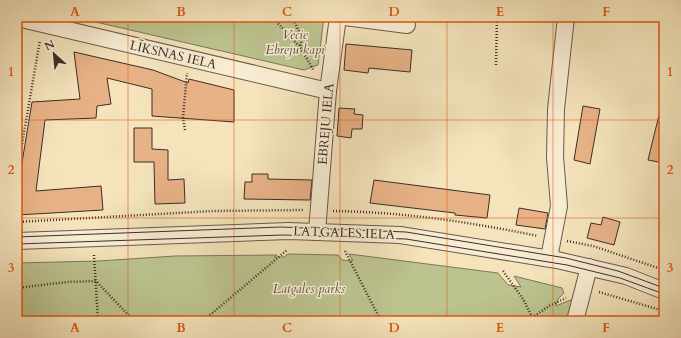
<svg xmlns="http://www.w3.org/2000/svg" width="681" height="338" font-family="Cardo,serif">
  <rect width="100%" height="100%" fill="#f4e3bb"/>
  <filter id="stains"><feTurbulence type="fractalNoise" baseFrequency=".005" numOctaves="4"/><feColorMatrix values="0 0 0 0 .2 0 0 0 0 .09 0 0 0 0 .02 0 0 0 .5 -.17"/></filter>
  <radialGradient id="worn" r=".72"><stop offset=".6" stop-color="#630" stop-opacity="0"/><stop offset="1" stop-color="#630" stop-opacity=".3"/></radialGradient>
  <!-- green -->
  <g fill="#bcc38f" stroke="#7c785c">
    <path d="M74,17H324L318,65L304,70Z"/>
    <path d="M288,254L338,255L342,260L353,261L349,254L498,273L508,285L521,287L514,276L562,288L564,293L558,299L556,306L573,299L568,321H17V263L99,261L175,256L277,255L274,257H284Z"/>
  </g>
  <!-- building -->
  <g fill="#e8b287" stroke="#3d2d28">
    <path d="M346,44L412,50L410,72L369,68L368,73L344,70Z"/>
    <path d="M74,52L153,70L188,83L189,79L234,90V122L152,116V89L107,78L111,104L97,106L96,118L45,120L36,191L101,186L103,210L17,215V193L32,102L80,99Z"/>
    <path d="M583,106L600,109L590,164L574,160Z"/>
    <path d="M339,108L355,109L354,114L363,115L362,129H352L351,138L337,136Z"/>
    <path d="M659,115H664V163L648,160Z"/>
    <path d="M134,128H152V149L168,150V180L184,179L185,203L155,204L154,162H134Z"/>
    <path d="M252,174H268V179L312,180L310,200L244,199L245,182H252Z"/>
    <path d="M374,180L490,195L487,218L455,215V213L370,203Z"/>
    <path d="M519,208L548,213L545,229L516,225Z"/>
    <path d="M603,217L620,222L614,245L587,238L591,223L601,225Z"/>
  </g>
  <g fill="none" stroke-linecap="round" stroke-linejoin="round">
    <!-- minor casing -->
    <g stroke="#6b5a4d" stroke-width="18">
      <g id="minor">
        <path d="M345,17L407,25"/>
        <path d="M17,18L328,91"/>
        <path d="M317,232L328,91L338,17"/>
        <path d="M17,241L289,231L400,235L557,260L626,276L664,291"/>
        <path d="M549,258L559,206L555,157L556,109L566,17"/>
        <path d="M575,321L589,267"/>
      </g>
    </g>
    <!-- path -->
    <g stroke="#3d2d28" stroke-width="2.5" stroke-dasharray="1 2" stroke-linecap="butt">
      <path d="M272,17L300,47L314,71"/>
      <path d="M292,17L302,38L300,47"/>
      <path d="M496,65L497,17"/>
      <path d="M185,130L183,118L187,73"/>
      <path d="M17,173L40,40"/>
      <path d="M333,211C403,212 470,222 538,236"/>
      <path d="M17,222L213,211L304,210"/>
      <path d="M567,241L593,246L664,270"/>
      <path d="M345,251L381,321"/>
      <path d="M94,255L98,321"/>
      <path d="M503,271L523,299L534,321"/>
      <path d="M17,288L67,282L96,281L134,321"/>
      <path d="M599,292L664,311"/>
      <path d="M203,321L287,250"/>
      <path d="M527,321L549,306L566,298"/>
    </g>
    <!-- minor -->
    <use href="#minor" stroke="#f8edd3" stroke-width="16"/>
    <!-- tram -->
    <g stroke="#3d2d28" stroke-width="1">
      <path d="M17,237L281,227L406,232L566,258L618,271L664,288"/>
      <path d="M17,244L283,235L406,239L567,265L620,278L664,294"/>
    </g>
  </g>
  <!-- grid -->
  <path fill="none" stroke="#df570d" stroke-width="1" stroke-opacity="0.55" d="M128,17V321M234,17V321M340,17V321M447,17V321M553,17V321M17,120H664M17,218H664"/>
  <g text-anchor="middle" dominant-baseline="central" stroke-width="3" stroke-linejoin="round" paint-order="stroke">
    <!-- park labels -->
    <g font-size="13" font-style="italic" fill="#5d5242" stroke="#f8edd3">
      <text x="295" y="35">Vecie<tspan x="295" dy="15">Ebreju kapi</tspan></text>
      <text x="309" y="289">Latgales parks</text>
    </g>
    <!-- street labels -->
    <g font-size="13" fill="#3d2d28" stroke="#f8edd3">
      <text transform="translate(173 55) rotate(13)">LĪKSNAS IELA</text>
      <text transform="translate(326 124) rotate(-85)">EBREJU IELA</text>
      <text transform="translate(344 233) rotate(2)">LATGALES IELA</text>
    </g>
  </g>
  <!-- margin -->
  <rect width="681" height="338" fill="none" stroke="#f4e3bb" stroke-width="44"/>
  <!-- north arrow -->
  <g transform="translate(54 54) rotate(333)" stroke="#f8edd3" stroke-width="3" paint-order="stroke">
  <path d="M0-3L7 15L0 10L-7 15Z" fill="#3d2d28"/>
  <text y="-6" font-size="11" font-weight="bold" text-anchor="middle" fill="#3d2d28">N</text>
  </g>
  <rect x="22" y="22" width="637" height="294" fill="none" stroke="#df570d" stroke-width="1.5"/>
  <g font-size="13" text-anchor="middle" font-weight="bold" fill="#df570d">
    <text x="75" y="16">A</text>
    <text x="181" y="16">B</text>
    <text x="287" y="16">C</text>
    <text x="394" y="16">D</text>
    <text x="500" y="16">E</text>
    <text x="606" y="16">F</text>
    <text x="11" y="76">1</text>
    <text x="670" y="76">1</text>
    <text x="11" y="174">2</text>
    <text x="670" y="174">2</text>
    <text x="11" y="272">3</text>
    <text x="670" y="272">3</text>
    <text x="75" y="332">A</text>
    <text x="181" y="332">B</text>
    <text x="287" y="332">C</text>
    <text x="394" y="332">D</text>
    <text x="500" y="332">E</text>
    <text x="606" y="332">F</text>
  </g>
  <rect width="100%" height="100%" filter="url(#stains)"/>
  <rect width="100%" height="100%" fill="url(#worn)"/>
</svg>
